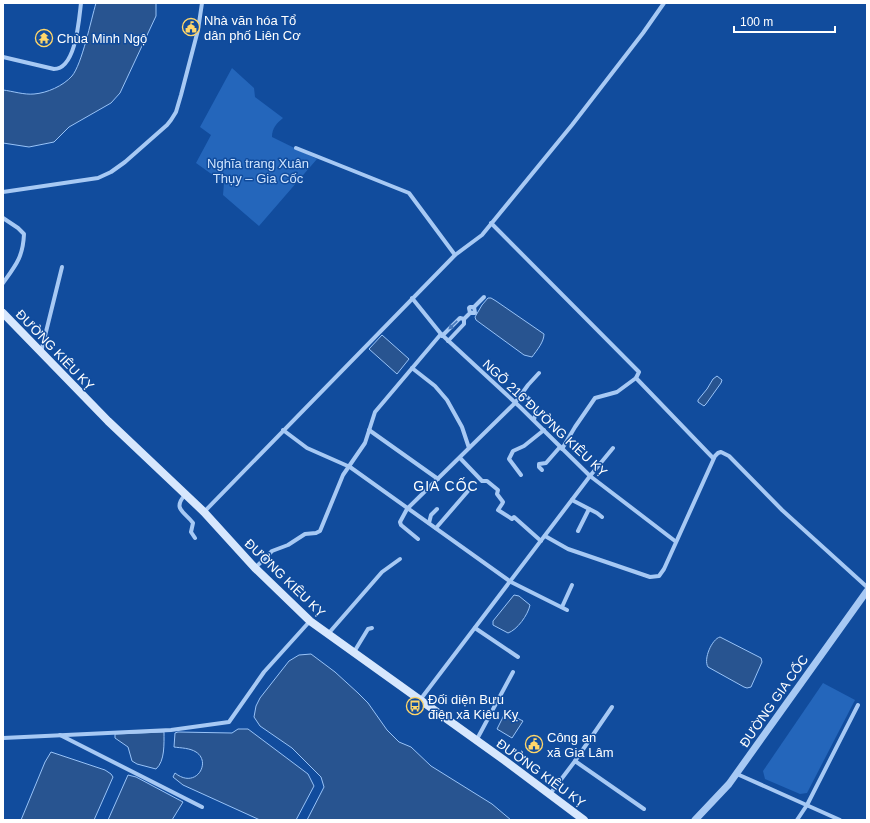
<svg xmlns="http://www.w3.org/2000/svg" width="870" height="823" font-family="Arial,sans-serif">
  <rect width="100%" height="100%" fill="#114c9d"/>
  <!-- green -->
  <g fill="#2466bb">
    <path d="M232,68L254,88L255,97L283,118C277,123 272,128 272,137L317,159L259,226L223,195L224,183L196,163L211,135L200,127Z"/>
    <path d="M823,683L855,700L807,793L800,794L765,779L763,771Z"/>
  </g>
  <!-- water -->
  <g fill="#285490" stroke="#98c3f8">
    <path d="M96,3H156V16L120,93L111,103L69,127L54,142L29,147L3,143V90C12,91 24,95 34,94C47,93 63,86 72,76C82,64 91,20 96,3Z"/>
    <path d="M488,298H491L496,301L544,334C544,342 537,350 532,357L524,355L476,320L475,317L482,305Z"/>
    <path d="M382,335L409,359L397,374L369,349Z"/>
    <path d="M717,376L722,380L721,383L706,404L704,406L698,402V400L707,389L713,379Z"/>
    <path d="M514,595L519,596L530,605C528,615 517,630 508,633L493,625V621Z"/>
    <path d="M720,637L761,658L762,662L751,687L747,688L744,687L708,667C703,659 712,639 720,637Z"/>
    <path d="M311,654L335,672L358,693L368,703L387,730L399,742L411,747L431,766L492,804L511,820H307L324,787L321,777L292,748L260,726L254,717L256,706L260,698L289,661L299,655Z"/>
    <path d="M505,713H507L523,721L512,738L497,729Z"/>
    <path d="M238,729H248L308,774L314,786L296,820H260L183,785L173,777L175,773C196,790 212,762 196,752C190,748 181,748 174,747L175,733L178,732L232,733Z"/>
    <path d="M164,732C164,744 165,761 156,769L137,764L132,761L128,747L115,738V734Z"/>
    <path d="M51,752L105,770L111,774L113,777L94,820H21L45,762Z"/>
    <path d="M128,775L136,777L183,802L172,820H108Z"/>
  </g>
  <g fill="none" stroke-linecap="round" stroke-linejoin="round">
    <!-- minor -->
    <g stroke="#a7c9f4" stroke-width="4">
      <path d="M3,57L54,69C76,69 79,19 81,3"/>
      <path d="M296,148L409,193L455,255"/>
      <path d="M3,192L98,178L111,172L125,162L167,125L171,120L176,112L181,95L198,30L202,3"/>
      <path d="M3,218L18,228L24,234C23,257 16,265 3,283"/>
      <path d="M491,223L639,372L636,378L617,392L595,398L575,427L562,449"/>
      <path d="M412,298L441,334L520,407L590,476L675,541"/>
      <path d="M474,307L484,297"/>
      <path d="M442,336L460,318L464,319L470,313H475L474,307H470L469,308L470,313"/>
      <path d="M448,341L464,324V319"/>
      <path d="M41,352L62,267"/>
      <path d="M412,368L435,386L447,400L462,427L469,448"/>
      <path d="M636,378L713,458"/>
      <path d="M522,394C534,401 538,406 534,420"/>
      <path d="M283,430L307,448L350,467L511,582L567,610"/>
      <path d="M369,430L438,479"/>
      <path d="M460,458L482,481H487L498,490L497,494L503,502L502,504L498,510L512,519L514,517L541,541"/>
      <path d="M542,470L539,467V464L546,463L560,447"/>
      <path d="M521,475L509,459L513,451L524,446L544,430"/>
      <path d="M185,495C172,509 185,512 193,523L191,532L195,538"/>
      <path d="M572,500L597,513L602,517"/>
      <path d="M204,512L455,255L482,235L572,125L643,33L664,3"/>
      <path d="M429,523L431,515L437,509"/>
      <path d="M436,528L468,491"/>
      <path d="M578,531L589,509"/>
      <path d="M545,536L568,549L650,577L659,576L664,569L715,456L718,453L721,452L729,456L782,510L867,587"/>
      <path d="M418,539L401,525L400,522L407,509L515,403L528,385L539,373"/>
      <path d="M255,568L272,551L288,545L305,534L316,533L320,531L343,475L365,443L375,412L441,334"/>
      <path d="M562,607L572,585"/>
      <path d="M475,628L518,657"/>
      <path d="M328,634L382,572L400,559"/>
      <path d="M354,652L368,629L372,628"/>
      <path d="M420,700L590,476L613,448"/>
      <path d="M60,735L202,807"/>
      <path d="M3,738L171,730L229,722L264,672L310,621"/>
      <path d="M476,741L513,672"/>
      <path d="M575,761L612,707"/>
      <path d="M737,774L840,820"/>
      <path d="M550,794L575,761L644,809"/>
      <path d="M797,820L807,805L858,705"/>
    </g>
    <!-- tertiary -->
    <path stroke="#a7c9f4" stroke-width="7" d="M695,820L729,784L867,591"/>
    <!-- secondary -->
    <path stroke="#d7e7fd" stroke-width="8" d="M3,313L108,421L204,512L255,568L310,621L504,760L584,820"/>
  </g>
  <!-- one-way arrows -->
  <defs><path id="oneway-solid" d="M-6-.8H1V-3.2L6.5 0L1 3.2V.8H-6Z"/></defs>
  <use fill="#4678bb" href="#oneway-solid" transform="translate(453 325) rotate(136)"/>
  <!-- icons -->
  <defs>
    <g id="civic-ring" transform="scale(0.9)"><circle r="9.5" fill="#114c9d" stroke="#ffd66a" stroke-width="1.5"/><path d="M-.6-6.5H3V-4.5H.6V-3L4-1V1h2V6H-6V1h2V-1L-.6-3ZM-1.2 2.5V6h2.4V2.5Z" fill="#ffd66a"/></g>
    <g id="temple-ring" transform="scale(0.9)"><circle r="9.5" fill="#114c9d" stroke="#ffd66a" stroke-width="1.5"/><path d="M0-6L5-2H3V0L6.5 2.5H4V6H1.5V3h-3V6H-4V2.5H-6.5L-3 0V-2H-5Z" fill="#ffd66a"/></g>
    <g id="bus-ring" transform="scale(0.9)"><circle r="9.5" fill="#114c9d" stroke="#ffd66a" stroke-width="1.5"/><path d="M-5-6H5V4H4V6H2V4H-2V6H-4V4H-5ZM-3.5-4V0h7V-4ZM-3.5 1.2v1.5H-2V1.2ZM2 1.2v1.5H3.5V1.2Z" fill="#ffd66a"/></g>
  </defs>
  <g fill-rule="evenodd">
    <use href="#civic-ring" x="191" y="27"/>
    <use href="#temple-ring" x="44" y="38"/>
    <use href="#bus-ring" x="415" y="706"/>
    <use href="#civic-ring" x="534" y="744"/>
  </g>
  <g text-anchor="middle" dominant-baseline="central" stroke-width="3" stroke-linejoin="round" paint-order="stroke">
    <!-- poi labels -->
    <g font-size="13" fill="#fff" stroke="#114c9d" text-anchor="start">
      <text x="204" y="20">Nhà văn hóa Tổ<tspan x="204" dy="15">dân phố Liên Cơ</tspan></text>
      <text x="57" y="38">Chùa Minh Ngộ</text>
      <text x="428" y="699">Đối diện Bưu<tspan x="428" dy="15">điện xã Kiêu Kỵ</tspan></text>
      <text x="547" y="737">Công an<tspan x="547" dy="15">xã Gia Lâm</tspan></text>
    </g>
    <!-- park labels -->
    <g font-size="13" fill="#cfe4fe" stroke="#114c9d">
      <text x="258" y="163">Nghĩa trang Xuân<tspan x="258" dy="15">Thụy – Gia Cốc</tspan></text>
    </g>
    <!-- street labels -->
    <g font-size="13" fill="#fff" stroke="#114c9d">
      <text transform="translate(55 350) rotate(46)">ĐƯỜNG KIÊU KỴ</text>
      <text transform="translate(545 418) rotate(43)">NGÕ 216 ĐƯỜNG KIÊU KỴ</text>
      <text transform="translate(285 578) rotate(44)">ĐƯỜNG KIÊU KỴ</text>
      <text transform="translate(774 701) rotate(-55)">ĐƯỜNG GIA CỐC</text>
      <text transform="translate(541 773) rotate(36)">ĐƯỜNG KIÊU KỴ</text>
    </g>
    <!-- neighbourhood labels -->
    <g font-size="14" letter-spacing="1" fill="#fff" stroke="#114c9d">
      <text x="446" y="486">GIA CỐC</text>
    </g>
  </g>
  <!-- border -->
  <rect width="870" height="823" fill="none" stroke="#ffffff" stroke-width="8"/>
  <!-- scale -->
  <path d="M734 26v6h101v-6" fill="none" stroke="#ffffff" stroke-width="2"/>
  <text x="740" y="26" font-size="12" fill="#ffffff" stroke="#114c9d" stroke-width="3" paint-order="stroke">100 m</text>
</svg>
